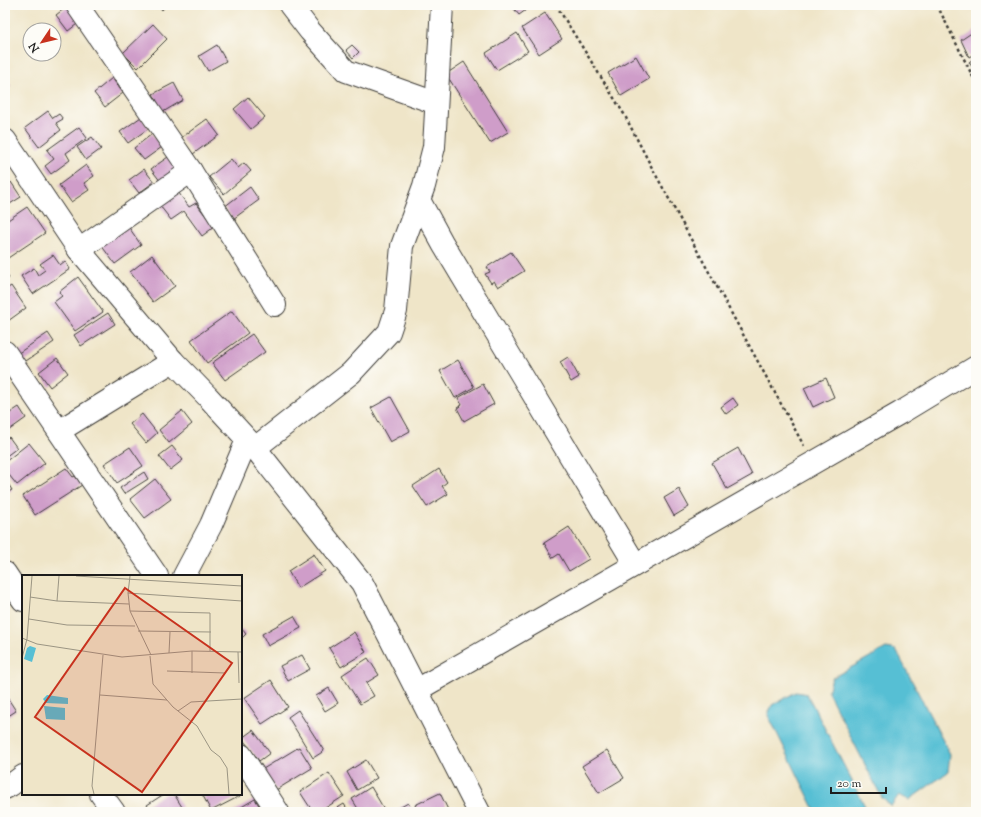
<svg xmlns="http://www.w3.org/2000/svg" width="981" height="817" font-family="'Sorts Mill Goudy',serif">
  <rect width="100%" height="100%" fill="#fdfcf7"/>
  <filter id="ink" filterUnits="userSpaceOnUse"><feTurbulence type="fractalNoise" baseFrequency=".025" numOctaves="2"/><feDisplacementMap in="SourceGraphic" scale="8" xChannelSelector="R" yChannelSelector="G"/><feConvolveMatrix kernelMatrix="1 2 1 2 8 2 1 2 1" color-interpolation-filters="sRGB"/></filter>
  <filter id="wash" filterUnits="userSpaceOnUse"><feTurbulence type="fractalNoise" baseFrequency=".012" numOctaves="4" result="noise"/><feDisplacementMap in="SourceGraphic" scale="16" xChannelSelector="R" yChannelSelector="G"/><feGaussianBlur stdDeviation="0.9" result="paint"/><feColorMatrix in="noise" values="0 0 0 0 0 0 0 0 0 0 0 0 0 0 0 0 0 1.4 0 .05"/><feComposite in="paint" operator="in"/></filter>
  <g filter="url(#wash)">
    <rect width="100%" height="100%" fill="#efe5c8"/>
    <!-- water -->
    <g fill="#57bfd4" stroke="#3a6e78">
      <path d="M886,648L896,650L950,754L948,772L909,800L899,795L891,806L882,798L828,692L832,678Z"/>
      <path d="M796,692L807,694L868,812H816L768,715L772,705Z"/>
    </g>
    <g id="blocks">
      <!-- building -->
      <g fill="#cf9dc9">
        <path d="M69,5L81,21L68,31L56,15Z"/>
        <path d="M158,5H167L162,10Z"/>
        <path d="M511,5H533L519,15Z"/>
        <path d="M545,13L562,39L539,54L522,28Z"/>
        <path d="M153,24L167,39L138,68L123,53Z"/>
        <path d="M976,30V53L969,57L961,40Z"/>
        <path d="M517,33L528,51L497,70L486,53Z"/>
        <path d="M217,45L226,61L208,71L199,56Z"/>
        <path d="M352,45L359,52L353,58L346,50Z"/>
        <path d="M636,56L649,79L621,96L608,73Z"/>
        <path d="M976,57V73L969,62Z"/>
        <path d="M464,62L508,132L490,143L446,74Z"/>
        <path d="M5,78L11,86L5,90Z"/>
        <path d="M112,78L123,93L105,107L94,93Z"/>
        <path d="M174,83L183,100L163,112L153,94Z"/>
        <path d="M248,97L265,117L251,129L234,109Z"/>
        <path d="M48,111L53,118L59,114L63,119L56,123L61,130L39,147L25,128Z"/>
        <path d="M141,117L149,128L128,143L120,132Z"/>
        <path d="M207,119L219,135L193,154L181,138Z"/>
        <path d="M79,127L87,138L66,153L70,160L51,174L45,166L54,159L47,150Z"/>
        <path d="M152,134L162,147L144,160L134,148Z"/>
        <path d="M92,137L101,149L86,160L77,147Z"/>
        <path d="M168,157L178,169L161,182L151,169Z"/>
        <path d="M231,159L238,168L244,163L251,171L224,194L209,177Z"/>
        <path d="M86,165L94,176L84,183L89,190L71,202L59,185Z"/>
        <path d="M144,169L154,182L139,193L129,180Z"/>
        <path d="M11,182L21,197L5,207V186Z"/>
        <path d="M250,187L259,200L233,219L224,207Z"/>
        <path d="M176,189L189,207L196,203L214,227L202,236L184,211L171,220L157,202Z"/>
        <path d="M27,207L45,233L5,260V222Z"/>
        <path d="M128,226L141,245L115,264L101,245Z"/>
        <path d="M511,252L524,271L498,287L494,281L491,283L485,274L490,272L487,267Z"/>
        <path d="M53,255L60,265L65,261L70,269L33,294L21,276L34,268L38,275L45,270L40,264Z"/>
        <path d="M152,255L175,286L153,302L130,272Z"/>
        <path d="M5,273L9,278L5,281Z"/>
        <path d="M78,277L103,312L75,331L54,302L62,296L59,292Z"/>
        <path d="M11,286L26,308L8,321L5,317V290Z"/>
        <path d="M232,311L248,333L207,363L191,340Z"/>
        <path d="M108,313L115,324L81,346L74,335Z"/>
        <path d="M48,333L54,342L23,363L17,354Z"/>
        <path d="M252,334L265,352L225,380L212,363Z"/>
        <path d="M568,357L579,377L571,382L560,362Z"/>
        <path d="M57,358L68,373L50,387L39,372Z"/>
        <path d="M458,360L474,387L455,398L440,371Z"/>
        <path d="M826,378L834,397L813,407L804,388Z"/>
        <path d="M483,384L494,404L464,421L457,408L462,405L458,398Z"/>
        <path d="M391,397L410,431L390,442L371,408Z"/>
        <path d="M733,398L738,405L726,414L721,407Z"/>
        <path d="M19,407L26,418L5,433V412L8,410L10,413Z"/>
        <path d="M182,411L192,424L169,443L159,430Z"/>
        <path d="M142,414L157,433L146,443L130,424Z"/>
        <path d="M9,437L17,448L5,457V440Z"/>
        <path d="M29,443L45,463L17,485L5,470V462Z"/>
        <path d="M172,446L183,460L170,470L159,456Z"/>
        <path d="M130,447L143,466L117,483L104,464Z"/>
        <path d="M738,448L752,475L727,489L712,463Z"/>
        <path d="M66,468L73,477L75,476L82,485L35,515L23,496Z"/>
        <path d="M439,469L447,482L442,486L448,494L427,507L413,486Z"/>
        <path d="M144,472L148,479L124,494L120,488Z"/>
        <path d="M5,479L12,490L5,494Z"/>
        <path d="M155,479L171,499L145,518L130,499Z"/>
        <path d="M679,489L689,507L674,516L664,498Z"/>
        <path d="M569,527L589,559L569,571L559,554L553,558L544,543Z"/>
        <path d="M314,554L325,571L298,588L288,571Z"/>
        <path d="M294,616L301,628L268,646L262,634Z"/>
        <path d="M241,628L246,634L241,639Z"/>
        <path d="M354,632L366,652L341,667L329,648Z"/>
        <path d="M302,655L310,669L288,681L280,666Z"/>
        <path d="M368,658L379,675L366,683L374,696L360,704L342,675Z"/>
        <path d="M271,680L288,707L262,724L244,698Z"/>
        <path d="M329,688L338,703L325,711L316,696Z"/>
        <path d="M5,694L16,711L5,718Z"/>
        <path d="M298,710L324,751L313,758L288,717Z"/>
        <path d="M253,730L270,753L259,761L242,738Z"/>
        <path d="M299,747L312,768L276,790L263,769Z"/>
        <path d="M607,750L624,778L599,793L582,766Z"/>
        <path d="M366,760L377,778L357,790L347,772Z"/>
        <path d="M329,773L344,796L319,812H313L300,792Z"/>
        <path d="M371,787L384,809L378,812H360L352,799Z"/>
        <path d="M440,793L449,812H418L415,805Z"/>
        <path d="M164,794H174L182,807L174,812H151L147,805Z"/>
        <path d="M202,794H239L240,796L211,811Z"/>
        <path d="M255,799L263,812H233Z"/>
        <path d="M408,803L413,812H392Z"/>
        <path d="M344,804L349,812H331Z"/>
      </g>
    </g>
  </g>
  <g filter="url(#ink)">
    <use href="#blocks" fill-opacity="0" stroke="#3c3a36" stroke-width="1"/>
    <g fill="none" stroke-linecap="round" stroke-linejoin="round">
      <!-- minor casing -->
      <g stroke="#3c3a36" stroke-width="24">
        <g id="minor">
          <path d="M77,5L191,171L275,305"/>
          <path d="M290,5L310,31L346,71L436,103"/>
          <path d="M5,140L79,250L173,361L208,397L255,448L362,583L479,812"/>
          <path d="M419,200L443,244L635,564"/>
          <path d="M79,250L191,171"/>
          <path d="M5,352L157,576"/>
          <path d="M59,431L173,361"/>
          <path d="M255,448L351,373L389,332L396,311L402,246L424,186L434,147L442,5"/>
          <path d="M5,573L23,600"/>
          <path d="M184,576L211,525L247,440"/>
          <path d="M417,690L900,413L976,367"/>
          <path d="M241,755L278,812"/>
          <path d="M5,788L11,785L23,776"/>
          <path d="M101,794L114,812"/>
        </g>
      </g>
      <!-- path -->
      <g stroke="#3c3a36" stroke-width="2.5" stroke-dasharray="3 3" stroke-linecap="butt">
        <path d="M556,5L624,114L651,166L804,446"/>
        <path d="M937,5L976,83"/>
      </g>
      <!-- minor -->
      <use href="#minor" stroke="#fff" stroke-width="22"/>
    </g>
  </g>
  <!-- overview -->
  <g transform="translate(22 575)">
    <rect width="220" height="220" fill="#efe5c8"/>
    <path d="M8,71L14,73L10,87L2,84L5,73ZM25,120L46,123V129L24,128L21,124ZM22,131L43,133V145L24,144Z" fill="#57bfd4"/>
    <path fill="none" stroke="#9b9583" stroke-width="1" d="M54,1L220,11M108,1L106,18L108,36L129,80M106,18L220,26M8,22L35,26L107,29M35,26L37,1M108,36L188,38V76M7,44L45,50L113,51M116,56L189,57M0,63L15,69L100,82L170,76L220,77M170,76V98M216,77L217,108M147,78L148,57M128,81L131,109L151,132L175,151L189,175L198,182L205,193L207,219M0,83L5,64L10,1M145,96L203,98M78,120L145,125M156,136L169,127L220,124M72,219L70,211L81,80"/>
    <path fill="#c8321e" fill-opacity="0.15" stroke="#c8321e" stroke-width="2" d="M103,13L210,88L120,217L13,142Z"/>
    <rect width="220" height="220" fill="none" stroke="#1c1c1c" stroke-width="2"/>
  </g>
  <!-- margin -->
  <rect width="981" height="817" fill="none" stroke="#fdfcf7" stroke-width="20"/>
  <!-- north arrow -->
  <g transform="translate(42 42) rotate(235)"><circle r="19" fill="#fdfcf7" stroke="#a3a29f"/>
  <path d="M0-3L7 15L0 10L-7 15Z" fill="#c8321e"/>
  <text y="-6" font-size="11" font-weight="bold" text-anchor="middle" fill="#1c1c1c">N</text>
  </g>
  <!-- scale -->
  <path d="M831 787v6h55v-6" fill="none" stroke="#1c1c1c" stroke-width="2"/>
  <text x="837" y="787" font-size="12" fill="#1c1c1c" stroke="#fdfcf7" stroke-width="3" paint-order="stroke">20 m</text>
</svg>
